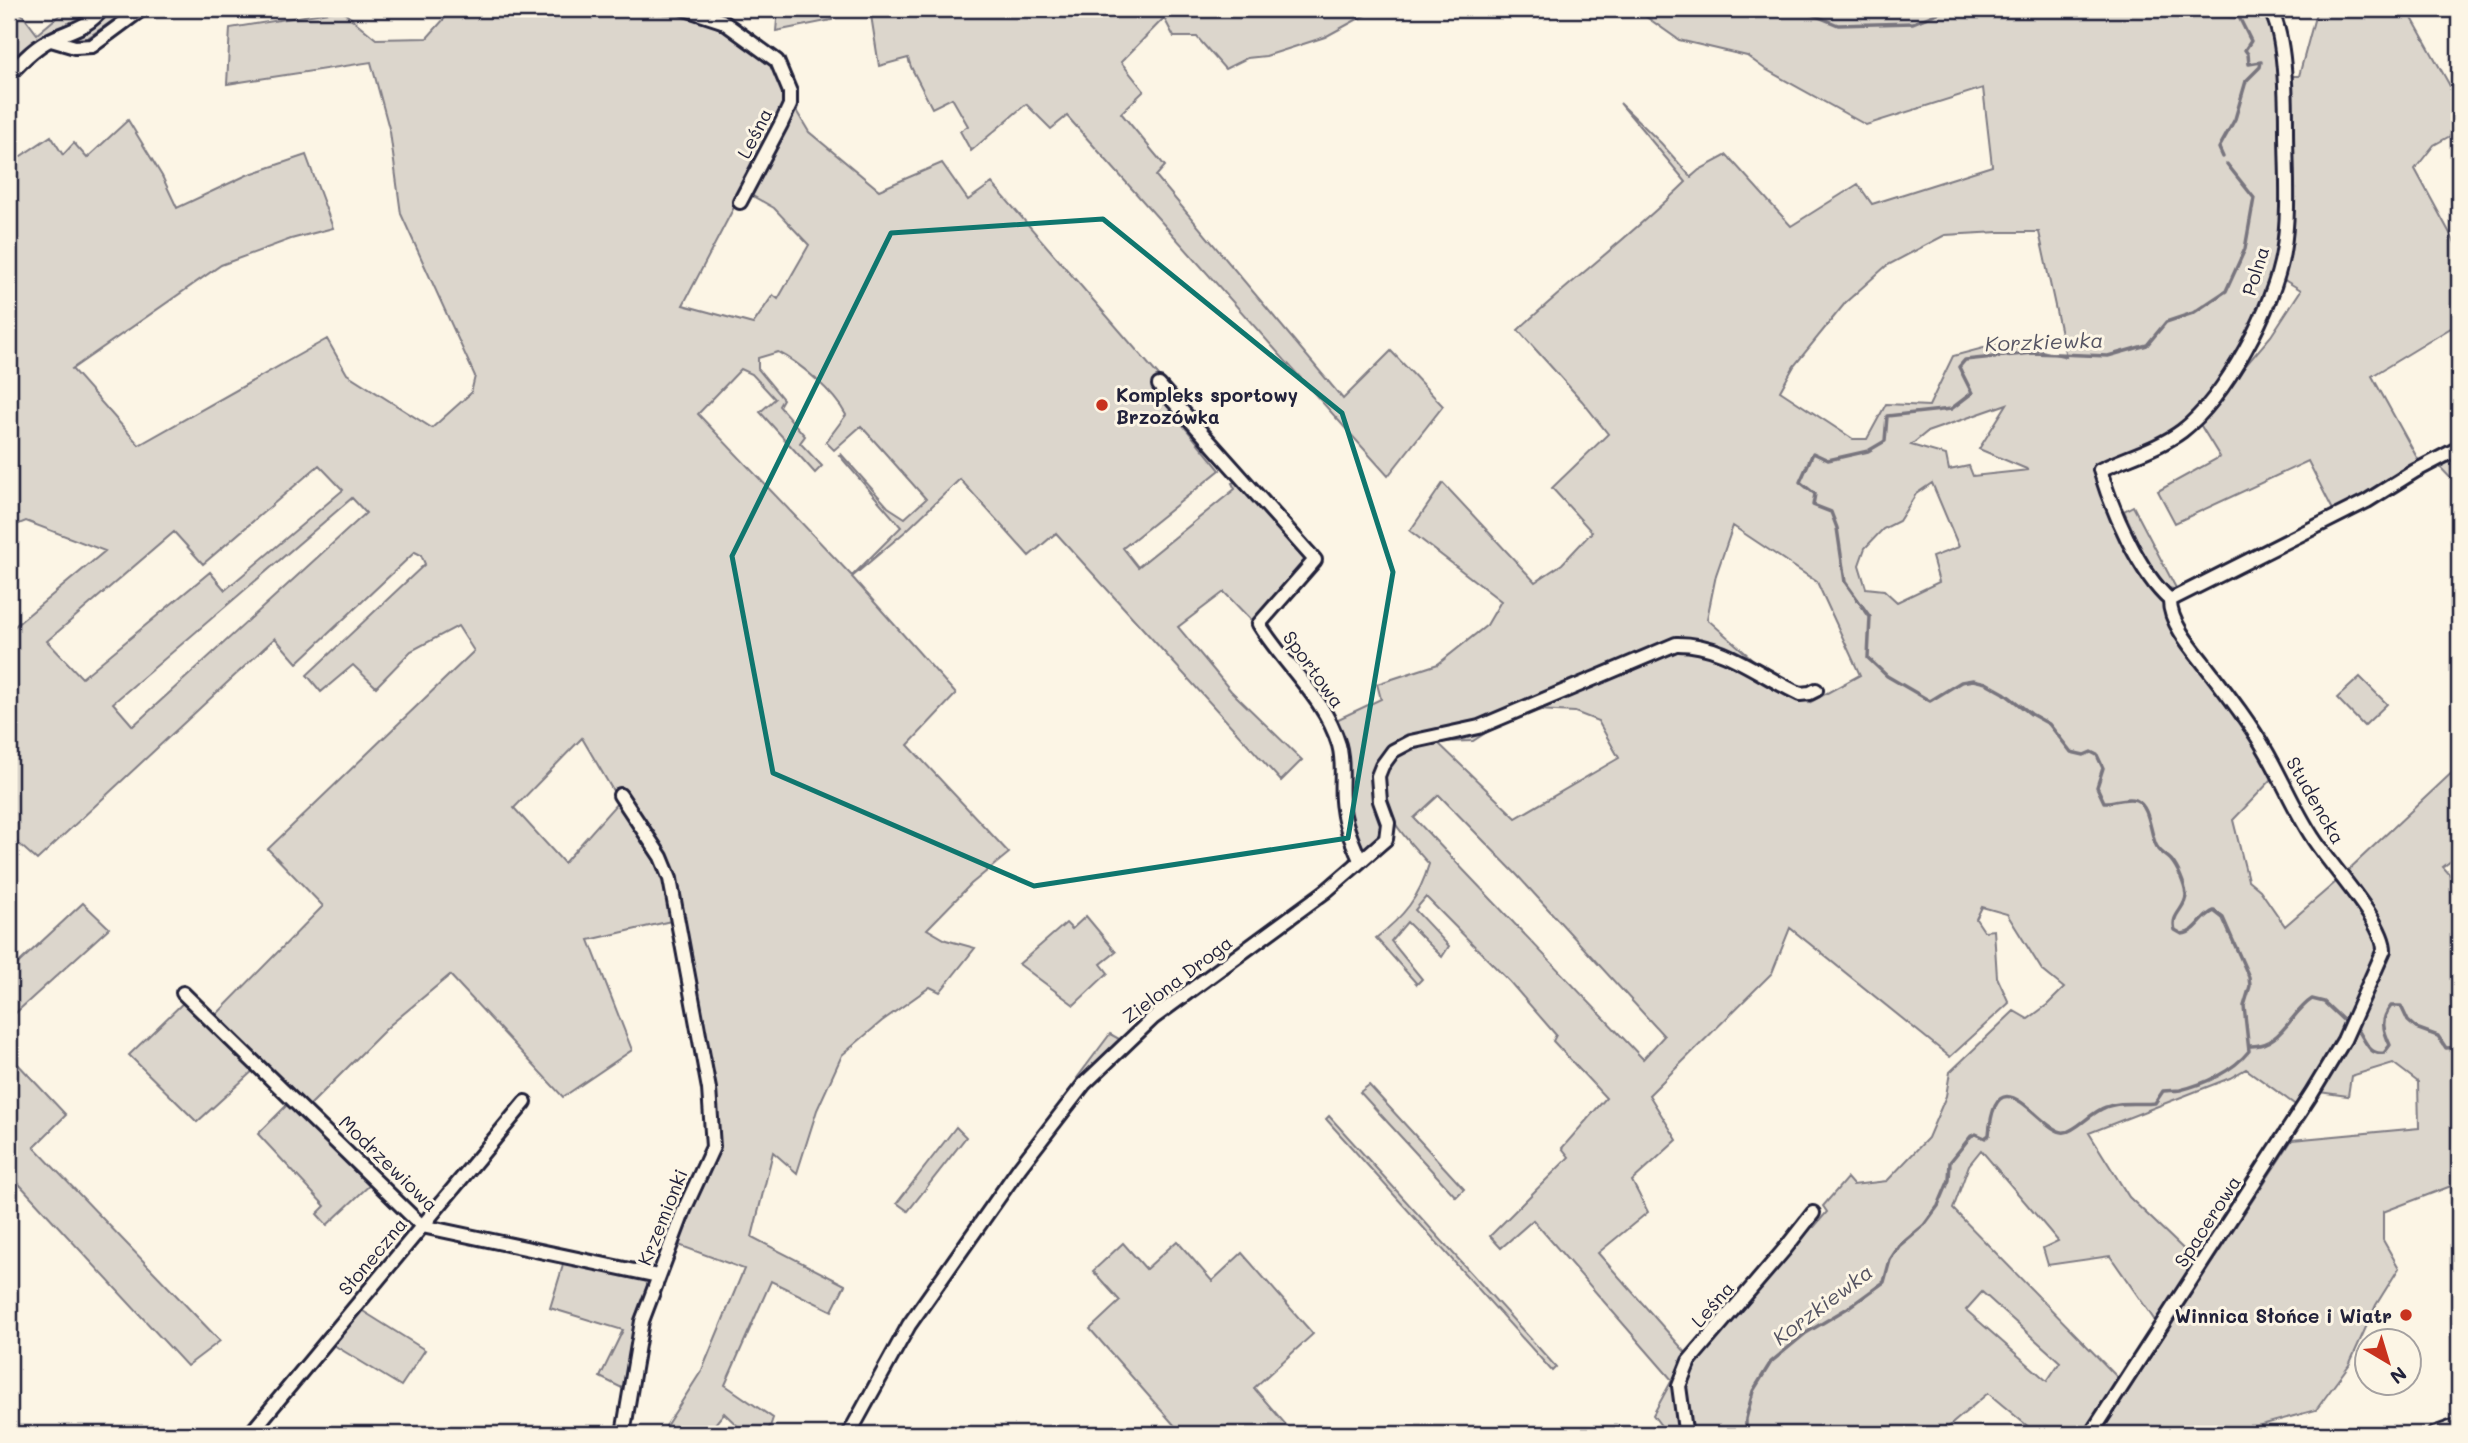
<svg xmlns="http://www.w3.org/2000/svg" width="2468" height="1443" font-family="Mali,sans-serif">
  <rect width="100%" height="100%" fill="#fcf5e5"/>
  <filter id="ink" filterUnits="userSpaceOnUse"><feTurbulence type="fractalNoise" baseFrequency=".0143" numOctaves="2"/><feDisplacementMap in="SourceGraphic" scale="14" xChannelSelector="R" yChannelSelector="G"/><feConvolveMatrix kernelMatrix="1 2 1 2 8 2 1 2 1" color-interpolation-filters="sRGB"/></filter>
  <g filter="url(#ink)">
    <!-- green -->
    <g fill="#dcd6cc" stroke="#7f7c84" stroke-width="2" fill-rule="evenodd">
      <path d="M9,9H18L37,34L67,9H96L89,17L9,71Z"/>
      <path d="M124,9H137L89,44L71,39L107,13L114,15Z"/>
      <path d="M453,9L645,12L698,18L728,33L764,56L777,70L787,96L778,123L683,305L753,324L773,295L778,299L809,245L774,208L751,195L794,107L809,132L879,190L942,163L968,200L992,183L1164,382L1155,391L1220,470L1123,548L1138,567L1235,489L1232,483L1237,481L1308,560L1253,622L1224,592L1178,627L1231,691L1302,760L1281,781L1056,533L1029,556L960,479L907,530L852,577L956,694L908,745L1009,853L971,884L927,929L946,940L975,948L940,992L930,987L882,1021L842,1055L817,1110L797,1173L773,1152L752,1237L845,1285L832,1311L771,1281L725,1385L773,1418L770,1427L762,1434H746L724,1413L707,1434H661L702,1370L744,1269L676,1244L701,1179L720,1138L716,1105L692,977L684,918L589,940L632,1050L563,1097L450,975L390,1025L308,1107L214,1017L323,906L268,849L474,651L458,626L411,651L376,687L353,665L321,692L307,675L425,564L421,555L415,552L297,663L275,638L37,860L9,835V631L105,551L26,521L9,528V164L51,136L63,155L74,143L87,158L128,120L162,176L177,208L247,175L306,155L333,228L291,239L221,265L72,369L139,445L327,339L347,374L432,428L471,393L475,376L401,214L390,132L371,62L227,84L230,28L341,10L376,39L427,38ZM778,352C800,363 834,392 846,415L826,442L834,450L861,426L926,499L905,518L888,507L841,454L839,455L901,527L852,576L698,414L741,369L752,374L775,399L760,412L815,473L822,466L800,443L805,436L779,406L783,399L758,369V358ZM319,465L343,490L225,590L210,572L82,678L47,641L174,532L203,564ZM352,498L366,513L133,726L113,703ZM582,738L619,801L564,863L514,808Z"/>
      <path d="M778,9H832V20L776,31Z"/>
      <path d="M870,9H1376L1325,37L1266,56L1247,58L1225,69L1197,37H1174L1164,18L1121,62L1144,91L1121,113L1165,166L1156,176L1343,399L1391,351L1443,406L1388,476L1067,116L1051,129L1026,104L971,151L960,131L968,126L952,98L932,108L911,67L908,58L879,66Z"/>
      <path d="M1635,9H2262C2282,32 2279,97 2280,127C2280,168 2285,208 2280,249C2273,303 2217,404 2172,434C2150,447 2122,455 2098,464L2096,477L2151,589L2165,601L2169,619L2238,716L2274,777L2233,820L2248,880L2260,890L2285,926L2337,881L2382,948L2348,1022L2358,1024L2391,945L2345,873L2459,766V855L2443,867L2459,885V1183L2383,1212V1240L2399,1268L2376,1305L2349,1365L2316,1410L2228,1434H2100L2292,1140L2419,1128L2418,1082L2393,1063L2351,1076L2348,1096L2319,1092L2347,1042L2341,1036L2297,1106L2246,1069L2230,1078L2089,1133L2129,1197L2199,1264L2158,1325L2110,1256L2048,1265L2043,1248L2058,1241L1981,1150L1969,1165L1953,1209L2121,1381L2087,1434H2037L1988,1393L1940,1434H1687L1689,1429L1682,1387L1693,1364L1738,1314L1807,1227H1814L1827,1212L1823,1206L1847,1178L1853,1185L1887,1181L1928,1138L1946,1096L1950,1072L2014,1011L2028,1019L2047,1005L2064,988L2042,970L2007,914L1982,907L1976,919L1984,931L1994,930L1997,977L2009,1003L1950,1057L1790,928L1772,973L1649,1095L1677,1140L1632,1181L1648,1212L1598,1253L1687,1354L1673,1380L1682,1429L1679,1434H1661L1665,1431L1653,1415L1672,1380L1533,1220L1501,1248L1490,1236L1569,1157L1562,1148L1606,1098L1553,1041L1556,1035L1510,982L1426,897L1415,910L1449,946L1442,957L1407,922L1391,941L1422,979L1417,984L1376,938C1404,916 1419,898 1429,864C1400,832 1360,793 1398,750L1396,745C1378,761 1369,781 1379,805C1382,814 1387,823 1384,832C1382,840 1376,844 1370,849L1362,848C1341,815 1350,788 1346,751C1344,741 1338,730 1334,721L1381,699L1377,684L1438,664L1487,625L1501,601L1410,531L1443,483L1535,582L1562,564L1592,532L1552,488L1608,434L1582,401L1518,330C1573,279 1633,234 1686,182L1620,103L1661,143L1691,177L1699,170L1727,155L1791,226L1858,184L1872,204L1992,166L1983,88L1866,125L1765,69L1747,56L1679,40ZM1999,232H2039L2066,357L2006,342L1953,356L1929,406L1886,404L1867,439H1853L1780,391L1794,366L1846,302L1886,266L1945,235ZM2007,404L1979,449L2029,470L1973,476L1969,466L1949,470L1946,455L1911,445L1927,432ZM1932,483L1959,547L1932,557L1939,582L1897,602L1884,590L1866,588L1859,565L1865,548L1883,529L1899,521L1916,494ZM1733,526L1817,582L1860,675L1809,703L1799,690L1759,665L1707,619L1716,575ZM1537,710L1575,712L1598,721L1619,758L1516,818L1437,742L1473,741L1513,715ZM1439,795L1517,875L1664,1036L1643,1059L1414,818ZM1982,1292L2060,1362L2047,1381L1966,1310Z"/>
      <path d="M2317,9H2407L2459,102V151L2450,136L2434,145L2415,169L2459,250V323L2372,376L2420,463L2369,494L2334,512L2308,461L2175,523L2158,491L2220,457L2198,421L2271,336L2301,290L2281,278L2289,76H2299Z"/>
      <path d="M2459,453V487L2438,465Z"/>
      <path d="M2133,506L2177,590L2161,586L2152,573L2124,511Z"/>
      <path d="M2360,677L2387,704L2364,726L2337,698Z"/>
      <path d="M83,903L109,928L9,1019V972Z"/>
      <path d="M1086,916L1116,952L1101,964L1108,973L1074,1005L1019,964L1066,923L1072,929Z"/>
      <path d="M186,1000L256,1068L197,1122L129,1055Z"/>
      <path d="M1110,1034L1121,1040L1080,1083L1077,1078Z"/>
      <path d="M15,1061L66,1115L34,1147L220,1341L187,1366L9,1173V1066Z"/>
      <path d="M1369,1085L1464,1189L1456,1197L1360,1092Z"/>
      <path d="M290,1102L373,1182L327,1225L317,1214L325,1206L258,1134Z"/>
      <path d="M1329,1116L1556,1367L1552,1371L1326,1119Z"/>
      <path d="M956,1127L966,1137L908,1211L897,1203Z"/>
      <path d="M1177,1241L1212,1281L1242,1253L1313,1334L1254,1388L1294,1434H1182L1090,1329L1120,1301L1093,1271L1123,1243L1146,1269Z"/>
      <path d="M564,1262L653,1278L626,1390L600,1377L623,1330L550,1308Z"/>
      <path d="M358,1308L425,1350L401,1386L332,1344Z"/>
    </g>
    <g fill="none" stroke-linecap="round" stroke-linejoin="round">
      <!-- stream -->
      <g stroke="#78757e" stroke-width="3.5">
        <path d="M1799,9L1838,25L1913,23L1948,9"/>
        <path d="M2109,9L2113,11L2118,9"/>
        <path d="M2169,9L2174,13L2239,17L2251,41L2245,50L2248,54L2249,64L2261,62L2260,67L2246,81L2235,119L2219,148L2223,157"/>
        <path d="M86,40L131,9"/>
        <path d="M2358,1030C2365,1040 2369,1056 2384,1053L2390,1045C2383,1030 2380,1020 2391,1006H2401L2408,1021L2416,1028L2438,1036L2446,1048L2459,1047"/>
        <path d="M2250,1046C2281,1047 2290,1013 2312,999L2324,1002L2343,1020"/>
        <path d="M1746,1434V1419L1753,1391L1771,1362L1806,1333L1851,1306L1884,1282L1890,1260L1899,1246L1924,1225L1938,1206L1949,1180L1950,1162L1971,1136L1976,1134L1985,1138L1989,1135C1996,1048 2043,1136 2065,1132C2076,1131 2091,1112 2106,1107C2121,1101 2138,1105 2155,1103L2163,1091C2169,1090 2174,1091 2180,1090C2205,1084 2233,1071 2249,1051L2244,1006L2250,986L2249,977L2223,918L2214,911C2201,916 2198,932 2182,934L2175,930C2170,914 2186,909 2186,895C2185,885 2178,868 2171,860C2166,855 2159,852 2156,845C2150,833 2150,806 2136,800C2127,796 2113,803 2104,802L2097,787L2103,768L2097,755L2091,752L2084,755L2071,752L2049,724L2031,714L2004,693L1986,683L1973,680L1961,682L1930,701L1887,676L1868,658L1870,617L1845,582L1837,528L1831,512L1813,505L1815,494L1800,482L1813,453L1828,460L1868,451L1885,441L1887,416L1951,409L1972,393L1959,367L1965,360L2033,353L2108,356L2147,345L2166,322L2193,313L2226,291L2245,249L2254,198L2227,164"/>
      </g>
      <!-- minor casing -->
      <g stroke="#22223b" stroke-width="18">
        <g id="minor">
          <path d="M685,9L722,21L777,61L790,92V105L781,124L740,202"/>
          <path d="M51,40L75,47L92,46L142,9"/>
          <path d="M9,75C20,63 32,50 46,42C67,30 86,30 102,9"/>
          <path d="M1159,385L1315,560L1259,624C1284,665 1325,698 1339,745C1345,766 1339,788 1343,809C1345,827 1353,843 1360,860"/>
          <path d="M2170,600L2367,501L2415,471L2459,448"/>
          <path d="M620,795L661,857L670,879L709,1089L713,1147L684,1210L642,1321L623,1434"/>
          <path d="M183,993L422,1226L658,1276"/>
          <path d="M250,1434L525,1102"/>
          <path d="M849,1434L909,1325L1020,1167L1084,1084L1153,1018L1326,891L1386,839L1388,823L1380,801L1378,776L1382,766L1393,751L1410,742L1479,727L1676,644C1723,643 1760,676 1800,694L1810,693L1816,690"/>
          <path d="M1683,1434L1685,1430L1679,1386L1689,1361L1784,1250L1813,1213"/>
          <path d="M2091,1434L2312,1093L2344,1040L2384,950C2384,922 2329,864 2313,838C2295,811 2283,781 2267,753C2248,720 2225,691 2202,661C2189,645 2169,620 2170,600C2139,573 2112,510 2100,470C2127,457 2158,449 2182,431C2225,398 2275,305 2283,252C2290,212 2286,170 2286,129C2286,100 2286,31 2269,9"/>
          <path d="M2434,1434L2459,1425"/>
        </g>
      </g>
      <!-- minor -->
      <use href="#minor" stroke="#fcf5e5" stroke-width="12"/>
    </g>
  </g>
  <!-- marked area -->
  <path fill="none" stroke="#0f766e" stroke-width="5" stroke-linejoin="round" d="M1103,219L1342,413L1393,572L1348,838L1034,886L773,773L732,556L891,233Z"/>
  <!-- markers -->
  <g fill="#c8321e" stroke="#fcf5e5" stroke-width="2.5">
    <circle cx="1102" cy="405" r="7"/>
    <circle cx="2406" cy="1315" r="7"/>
  </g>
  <g text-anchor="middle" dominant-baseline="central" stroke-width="6" stroke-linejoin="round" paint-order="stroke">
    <!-- street labels -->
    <g font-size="19" fill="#22223b" stroke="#fcf5e5">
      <text transform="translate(754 133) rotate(-63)">Leśna</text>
      <text transform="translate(2255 271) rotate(-73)">Polna</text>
      <text transform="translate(1314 669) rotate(54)">Sportowa</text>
      <text transform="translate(2316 800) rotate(60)">Studencka</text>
      <text transform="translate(1177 979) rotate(-37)">Zielona Droga</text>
      <text transform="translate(389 1163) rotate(44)">Modrzewiowa</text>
      <text transform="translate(662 1217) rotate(-68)">Krzemionki</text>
      <text transform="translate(2207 1221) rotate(-57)">Spacerowa</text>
      <text transform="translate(372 1256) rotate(-50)">Słoneczna</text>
      <text transform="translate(1712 1304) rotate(-49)">Leśna</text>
    </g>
    <!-- poi labels -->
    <g font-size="19" font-weight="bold" fill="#22223b" stroke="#fcf5e5" text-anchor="start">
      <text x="1116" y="394">Kompleks sportowy<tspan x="1116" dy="22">Brzozówka</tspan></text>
      <text x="2392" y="1315" text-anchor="end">Winnica Słońce i Wiatr</text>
    </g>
    <!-- water labels -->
    <g font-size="21" font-style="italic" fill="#545362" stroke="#fcf5e5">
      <text transform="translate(2044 341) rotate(-2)">Korzkiewka</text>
      <text transform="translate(1822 1304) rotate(-37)">Korzkiewka</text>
    </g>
  </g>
  <!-- margin -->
  <rect width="2468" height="1443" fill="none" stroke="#fcf5e5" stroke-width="35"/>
  <rect x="18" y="18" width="2433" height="1408" fill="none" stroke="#22223b" stroke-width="2.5" filter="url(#ink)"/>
  <!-- north arrow -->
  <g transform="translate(2388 1362) rotate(142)"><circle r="33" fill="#fcf5e5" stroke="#a5a1a1" stroke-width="2"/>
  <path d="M0-5L12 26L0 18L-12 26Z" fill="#c8321e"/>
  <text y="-10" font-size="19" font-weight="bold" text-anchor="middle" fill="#22223b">N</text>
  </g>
</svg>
